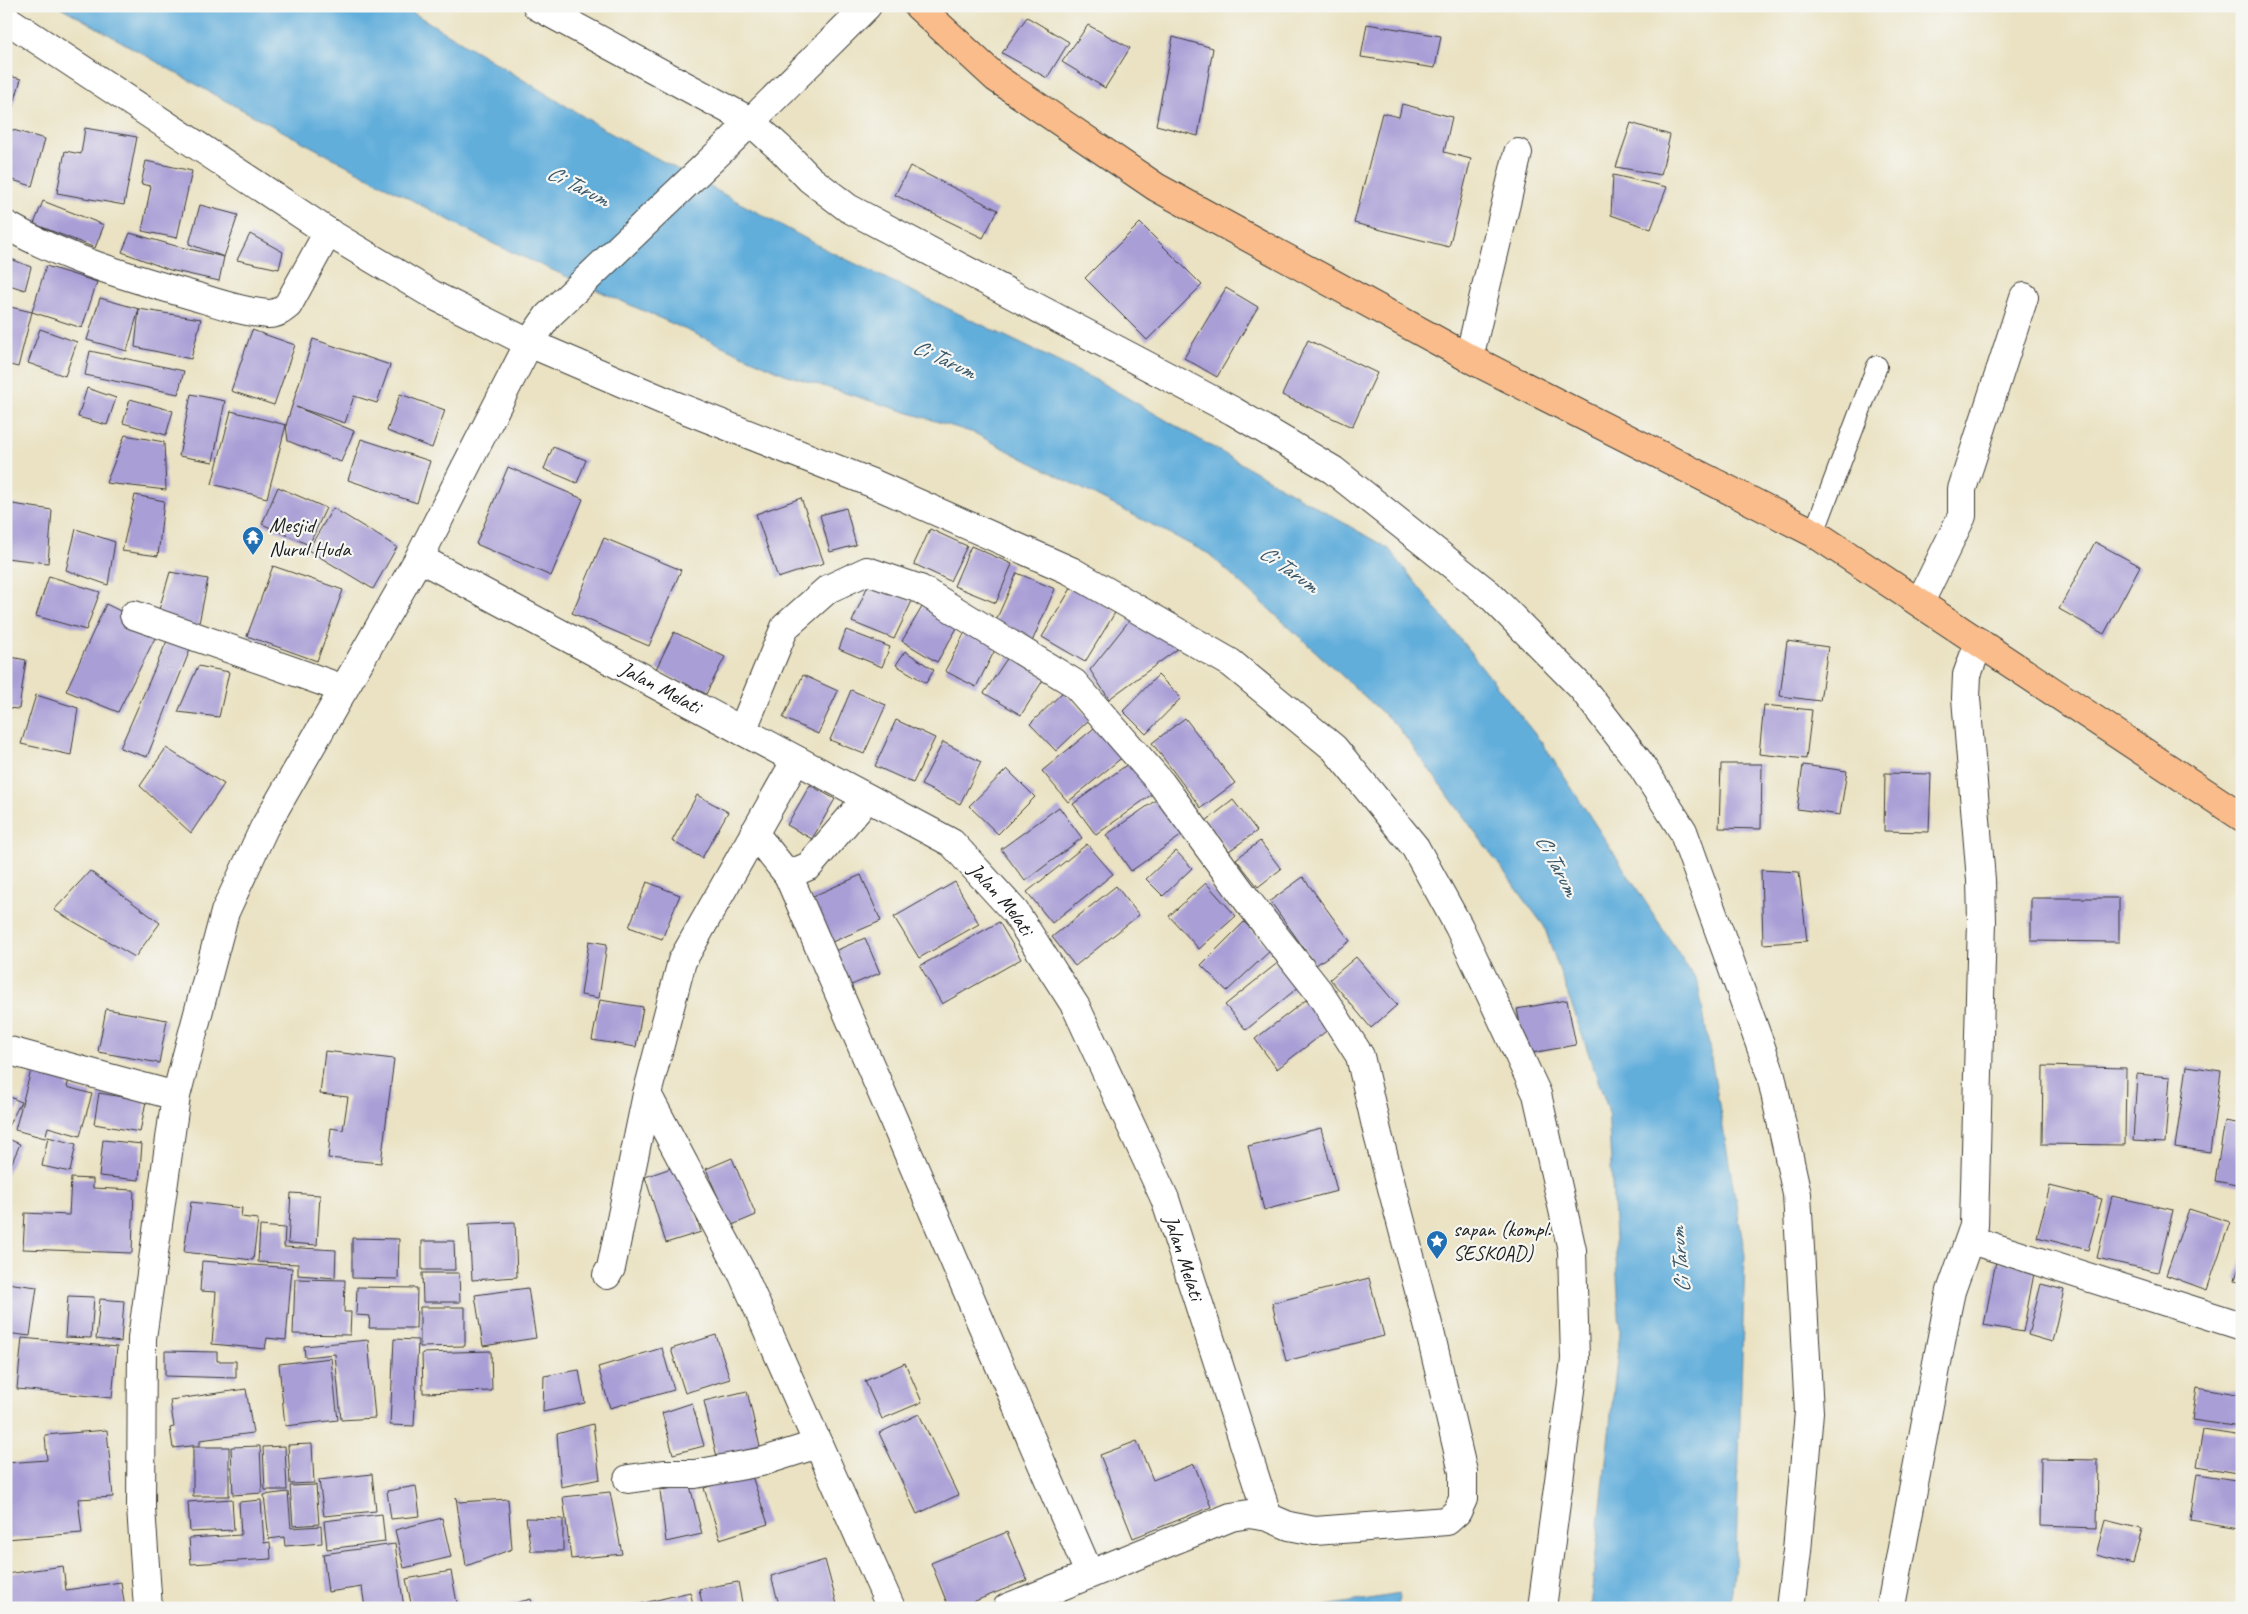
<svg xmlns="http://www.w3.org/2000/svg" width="2248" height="1614" font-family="Caveat,sans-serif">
  <rect width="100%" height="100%" fill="#f6f6f2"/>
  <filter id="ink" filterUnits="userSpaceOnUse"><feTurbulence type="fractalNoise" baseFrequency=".02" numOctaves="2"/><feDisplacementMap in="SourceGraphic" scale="10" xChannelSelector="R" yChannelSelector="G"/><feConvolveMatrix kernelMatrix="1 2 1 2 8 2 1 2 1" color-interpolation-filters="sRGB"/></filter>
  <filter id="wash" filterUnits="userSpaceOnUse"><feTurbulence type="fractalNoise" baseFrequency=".0096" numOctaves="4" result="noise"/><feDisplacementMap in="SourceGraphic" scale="20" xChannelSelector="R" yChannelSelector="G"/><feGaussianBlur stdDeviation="1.12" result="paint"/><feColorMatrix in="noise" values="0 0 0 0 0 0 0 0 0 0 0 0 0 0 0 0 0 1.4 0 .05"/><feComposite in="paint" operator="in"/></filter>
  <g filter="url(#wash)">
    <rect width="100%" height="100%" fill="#eae2c2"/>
    <!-- water -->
    <g fill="#62aedb" stroke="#3f657c">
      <path d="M59,6H402L612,134L827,250L1100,382L1389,549L1545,747L1698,983L1745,1255L1736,1554L1730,1608H1590L1620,1332L1608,1109L1544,926L1398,727L1209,554L974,433L787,375L494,244L213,94Z"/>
      <path d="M1399,1594L1398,1608H1314Z"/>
    </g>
    <g id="blocks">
      <!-- building -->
      <g fill="#a99ed6">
        <path d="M1027,17L1069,42L1047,78L1002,53Z"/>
        <path d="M1367,24L1441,36L1435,68L1361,57Z"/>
        <path d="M1088,25L1130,48L1105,88L1062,62Z"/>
        <path d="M1173,37L1213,48L1198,136L1156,125Z"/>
        <path d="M6,75L21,79L11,114L6,112Z"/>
        <path d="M1402,104L1452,117L1444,152L1471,159L1449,247L1354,223L1382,113L1399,117Z"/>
        <path d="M1631,123L1670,135L1661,175L1616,167Z"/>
        <path d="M6,128L45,139L32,186L6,178Z"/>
        <path d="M85,128L137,137L124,205L57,193L65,151L81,154Z"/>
        <path d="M146,161L192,171L177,238L142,231L151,186L141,184Z"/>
        <path d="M910,166L998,210L983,238L895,195Z"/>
        <path d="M1613,175L1667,187L1651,229L1611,215Z"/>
        <path d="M43,201L104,225L95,248L34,224Z"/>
        <path d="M200,205L238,215L224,257L189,244Z"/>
        <path d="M1140,223L1202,285L1147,340L1085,278Z"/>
        <path d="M130,233L176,246L224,257L219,281L170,270L122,252Z"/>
        <path d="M250,234L283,252L279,269L237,260Z"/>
        <path d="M6,257L31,267L25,290L6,284Z"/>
        <path d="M46,266L97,282L82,328L32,312Z"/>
        <path d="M1226,288L1258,307L1217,377L1184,358Z"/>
        <path d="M100,298L139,309L127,351L87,340Z"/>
        <path d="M6,306L32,312L18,367L6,364Z"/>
        <path d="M139,309L201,319L191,359L135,347Z"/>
        <path d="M40,329L77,342L65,376L28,363Z"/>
        <path d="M252,330L295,345L274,405L231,391Z"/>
        <path d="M313,339L390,365L377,403L354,396L345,423L296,407L354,431L341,462L288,441L286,425L267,498L212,484L231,411L286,425Z"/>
        <path d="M1308,340L1377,373L1352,427L1282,395Z"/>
        <path d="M90,351L184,371L178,394L85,375Z"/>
        <path d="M87,388L116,398L107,425L78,417Z"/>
        <path d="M191,394L225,401L213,462L179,456Z"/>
        <path d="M400,394L445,410L432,448L387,431Z"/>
        <path d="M130,399L173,411L166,435L123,423Z"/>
        <path d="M125,435L164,442L166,490L106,483Z"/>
        <path d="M361,439L430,461L417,503L348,480Z"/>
        <path d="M553,447L586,460L577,483L544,469Z"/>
        <path d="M508,467L583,499L551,576L476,544Z"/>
        <path d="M278,487L326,508L309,545L262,524Z"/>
        <path d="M135,495L164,501L158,556L122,551Z"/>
        <path d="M801,498L824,563L778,578L756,514Z"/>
        <path d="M6,503L52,510L48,563L6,558Z"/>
        <path d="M333,508L397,547L373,589L308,550Z"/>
        <path d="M846,508L856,545L830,552L820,515Z"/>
        <path d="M76,529L115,542L108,585L66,570Z"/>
        <path d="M930,529L967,546L950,581L914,564Z"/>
        <path d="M604,538L681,570L649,646L572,613Z"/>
        <path d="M2095,542L2140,566L2104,634L2059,609Z"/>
        <path d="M971,546L1012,564L996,603L954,586Z"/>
        <path d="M273,566L343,590L317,661L247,636Z"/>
        <path d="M170,572L208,579L198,628L158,613Z"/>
        <path d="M1017,573L1055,589L1031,644L993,627Z"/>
        <path d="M49,576L100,592L86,630L36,616Z"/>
        <path d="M869,583L912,601L894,639L852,622Z"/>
        <path d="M1073,585L1116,611L1085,662L1042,637Z"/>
        <path d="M925,602L960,623L937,662L902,641Z"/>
        <path d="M106,604L159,630L118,712L66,691Z"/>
        <path d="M1132,617L1179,648L1109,699L1090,670Z"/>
        <path d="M846,630L890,647L882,667L839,649Z"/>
        <path d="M966,630L997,646L976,687L945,671Z"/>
        <path d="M674,632L725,657L706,694L656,669Z"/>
        <path d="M170,634L194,640L147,757L120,748Z"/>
        <path d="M1787,641L1828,647L1820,701L1780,696Z"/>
        <path d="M905,651L934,670L926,683L896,665Z"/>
        <path d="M1010,654L1045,677L1021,715L984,693Z"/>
        <path d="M6,656L26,660L19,709L6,708Z"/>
        <path d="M198,666L229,672L219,717L178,712Z"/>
        <path d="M803,675L838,691L818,734L783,718Z"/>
        <path d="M1158,675L1181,698L1146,734L1123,711Z"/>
        <path d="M851,690L886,705L864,754L830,740Z"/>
        <path d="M1063,692L1090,719L1056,751L1030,724Z"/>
        <path d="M36,695L78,708L71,755L21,744Z"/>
        <path d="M1764,705L1812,710L1806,759L1759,754Z"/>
        <path d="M1185,718L1235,783L1201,808L1152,743Z"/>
        <path d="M896,720L935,738L913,783L875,766Z"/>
        <path d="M1099,724L1125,755L1068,802L1042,771Z"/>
        <path d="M943,742L981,762L960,804L921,785Z"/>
        <path d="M166,748L224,784L191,833L140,786Z"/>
        <path d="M1132,761L1155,792L1096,835L1073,804Z"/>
        <path d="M1721,764H1762L1761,829L1719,828Z"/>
        <path d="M1803,765L1847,771L1840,815L1797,809Z"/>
        <path d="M1007,769L1035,797L998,834L969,806Z"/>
        <path d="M1885,773L1931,774L1929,832L1884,831Z"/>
        <path d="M810,785L835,799L812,839L787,825Z"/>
        <path d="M697,795L728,812L702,858L672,841Z"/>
        <path d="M1159,798L1185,833L1131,871L1106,835Z"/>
        <path d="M1233,800L1257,831L1229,851L1206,821Z"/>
        <path d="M1059,807L1082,838L1025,881L1001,849Z"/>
        <path d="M1260,841L1281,869L1258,887L1236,859Z"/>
        <path d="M1087,844L1113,874L1052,923L1027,892Z"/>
        <path d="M1176,851L1192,868L1163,896L1146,879Z"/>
        <path d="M1761,870L1799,872L1807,941L1763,944Z"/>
        <path d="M90,871L160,923L135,957L54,910Z"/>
        <path d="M861,875L881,921L832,942L811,897Z"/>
        <path d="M1303,877L1350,941L1316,965L1270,901Z"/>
        <path d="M647,882L680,895L662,939L629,927Z"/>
        <path d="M955,882L979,924L919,958L894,917Z"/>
        <path d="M1206,883L1236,916L1199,949L1169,916Z"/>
        <path d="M1116,886L1139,915L1075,966L1052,937Z"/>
        <path d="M2031,898H2119V942L2031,941Z"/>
        <path d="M999,922L1021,959L942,1004L920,966Z"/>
        <path d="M1244,922L1271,950L1227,991L1201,965Z"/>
        <path d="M865,938L880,973L844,988L830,953Z"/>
        <path d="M589,941L607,944L599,998L581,995Z"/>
        <path d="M1356,957L1397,1005L1371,1028L1330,979Z"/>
        <path d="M1280,961L1300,986L1246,1030L1225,1005Z"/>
        <path d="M600,1000L643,1007L636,1047L592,1040Z"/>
        <path d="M1306,1000L1329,1029L1277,1069L1255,1039Z"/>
        <path d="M1567,1000L1576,1045L1526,1054L1517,1009Z"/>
        <path d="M106,1009L167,1020L159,1063L98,1052Z"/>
        <path d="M325,1051L394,1059L381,1163L328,1158L331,1128L343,1130L348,1097L320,1094Z"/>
        <path d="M33,1063L71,1072L67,1087L92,1094L80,1136L48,1127L45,1138L15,1130Z"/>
        <path d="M2043,1066L2126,1068L2125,1145L2042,1144Z"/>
        <path d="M2187,1066L2221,1071L2210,1152L2175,1147Z"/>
        <path d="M2137,1074L2170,1077L2165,1143L2133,1141Z"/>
        <path d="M99,1093L146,1101L140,1132L94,1124Z"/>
        <path d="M6,1095L21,1102L6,1130Z"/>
        <path d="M2225,1121L2242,1124V1186L2215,1181Z"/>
        <path d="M1321,1128L1337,1191L1264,1210L1248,1146Z"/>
        <path d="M48,1137L76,1144L70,1172L42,1166Z"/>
        <path d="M6,1138L20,1144L6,1176Z"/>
        <path d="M103,1140L142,1144L139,1180L99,1176Z"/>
        <path d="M732,1158L756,1215L730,1226L706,1169Z"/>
        <path d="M680,1165L701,1232L666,1243L645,1177Z"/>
        <path d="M71,1178L93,1179V1188L134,1190L132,1253L23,1249L25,1213L69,1215Z"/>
        <path d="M2050,1186L2102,1199L2088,1250L2037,1237Z"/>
        <path d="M291,1193L320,1195L317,1245L288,1243Z"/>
        <path d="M2112,1196L2173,1210L2158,1272L2097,1258Z"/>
        <path d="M191,1202L242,1208L241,1217L258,1219L253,1260L184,1252Z"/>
        <path d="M2189,1209L2230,1222L2207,1290L2166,1275Z"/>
        <path d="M515,1222L517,1277L472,1280L469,1224Z"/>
        <path d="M260,1226L285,1228L284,1247L336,1250L335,1278L298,1275V1264L258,1262Z"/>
        <path d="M352,1238L399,1239L398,1279L352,1278Z"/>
        <path d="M422,1241H454L455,1270H422Z"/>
        <path d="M2242,1253V1282L2235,1280Z"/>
        <path d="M202,1261L292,1268L286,1340L267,1338L265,1349L212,1344L216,1292L200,1291Z"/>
        <path d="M1996,1261L2035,1268L2023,1332L1984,1325Z"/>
        <path d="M422,1273H459L460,1302H423Z"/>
        <path d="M1369,1278L1384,1336L1286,1361L1272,1303Z"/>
        <path d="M295,1279L345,1280L344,1312H351L350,1335L293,1334Z"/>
        <path d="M6,1283L37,1287L30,1336L6,1333Z"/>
        <path d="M2041,1284L2064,1290L2052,1342L2028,1335Z"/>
        <path d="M357,1287L417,1288L416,1328H369L370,1316L356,1315Z"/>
        <path d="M528,1288L536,1338L483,1346L475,1295Z"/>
        <path d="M68,1296L94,1297L91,1338L65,1337Z"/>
        <path d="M100,1299L124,1301L121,1342L96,1339Z"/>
        <path d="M420,1307H465V1346L420,1347Z"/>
        <path d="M716,1335L730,1379L685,1393L671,1349Z"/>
        <path d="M22,1338L117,1347L112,1398L17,1389Z"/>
        <path d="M394,1339L418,1340L414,1426L390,1425Z"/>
        <path d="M368,1340L375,1418L341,1420L335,1354L305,1357L304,1346Z"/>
        <path d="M662,1348L674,1390L610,1408L598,1367Z"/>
        <path d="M165,1351L217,1352V1361H236V1378L165,1376Z"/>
        <path d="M491,1351L492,1391L423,1393L422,1353Z"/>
        <path d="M331,1358L338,1420L285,1426L279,1364Z"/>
        <path d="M905,1363L922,1402L882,1419L865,1381Z"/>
        <path d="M579,1370L585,1403L543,1412L544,1376Z"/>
        <path d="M2197,1387L2242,1395L2240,1427L2192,1420Z"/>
        <path d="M246,1389L253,1433L200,1440V1445L173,1448L170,1428L174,1427L170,1400Z"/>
        <path d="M747,1391L760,1447L717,1457L704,1401Z"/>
        <path d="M692,1403L704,1446L673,1454L662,1413Z"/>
        <path d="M919,1414L958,1495L917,1514L879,1433Z"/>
        <path d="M593,1424L600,1479L561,1487L557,1434Z"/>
        <path d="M107,1430L113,1497L78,1499L82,1533L6,1539V1463L47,1460L45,1435Z"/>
        <path d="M2203,1430L2242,1436V1474L2197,1466Z"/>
        <path d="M1137,1441L1153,1480L1194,1464L1211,1507L1133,1538L1100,1455Z"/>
        <path d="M312,1444L314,1483L290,1484L288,1445Z"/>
        <path d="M260,1446L262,1493L233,1495L231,1447Z"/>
        <path d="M285,1446L287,1490H265L263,1447Z"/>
        <rect x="193" y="1447" width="36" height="49"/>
        <path d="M2041,1459L2098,1460L2097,1528L2040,1526Z"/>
        <path d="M751,1473L768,1524L720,1539L704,1488Z"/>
        <path d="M372,1474L376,1511L324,1516L319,1480Z"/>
        <path d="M2197,1474L2242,1481V1509L2239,1528L2190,1520Z"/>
        <path d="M316,1485L319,1524L293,1526L290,1486Z"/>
        <path d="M416,1486L420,1516L391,1519L387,1491Z"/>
        <path d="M690,1486L702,1534L666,1542L660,1490Z"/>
        <path d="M288,1492L291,1528L321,1526L322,1543L285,1546L284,1537L269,1539L264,1495Z"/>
        <path d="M610,1492L622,1554L571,1559L563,1497Z"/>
        <path d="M456,1497L459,1502L508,1499L512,1549L466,1566Z"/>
        <path d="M232,1499L234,1530L190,1532L188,1502Z"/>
        <path d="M261,1500L264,1543L270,1542L271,1559L191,1564L189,1538L241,1535L239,1502Z"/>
        <path d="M382,1514L385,1542L327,1549L324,1521Z"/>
        <path d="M442,1518L451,1557L404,1568L395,1530Z"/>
        <path d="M526,1518L563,1519V1551H531Z"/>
        <path d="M2105,1520L2142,1529L2133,1564L2096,1555Z"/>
        <path d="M1007,1532L1027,1580L958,1608H949L931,1563Z"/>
        <path d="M395,1544L404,1608H365L362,1587L328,1592L323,1554Z"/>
        <path d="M825,1560L838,1608H780L771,1576Z"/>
        <path d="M63,1566L66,1590L121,1582L125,1608H6V1574Z"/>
        <path d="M451,1571L458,1608H412L406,1579Z"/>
        <path d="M738,1582L743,1608H703L699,1589Z"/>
        <path d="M690,1592L694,1608H637L636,1605Z"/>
        <path d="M531,1599L533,1608H500V1607Z"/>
      </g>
    </g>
  </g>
  <g filter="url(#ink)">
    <use href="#blocks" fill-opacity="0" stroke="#3b3a35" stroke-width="1"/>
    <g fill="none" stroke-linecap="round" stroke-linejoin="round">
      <!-- service casing -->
      <g stroke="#3b3a35" stroke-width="22">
        <path id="service" d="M1814,533L1877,366"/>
      </g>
      <!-- minor casing -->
      <g stroke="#3b3a35" stroke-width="30">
        <g id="minor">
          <path d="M537,6L750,121L783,151L810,179L848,208L1233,411L1333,470L1489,594L1582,688L1639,762L1683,831L1713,914L1771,1075L1797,1194L1809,1412L1797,1551L1790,1608"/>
          <path d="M6,19L328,232L433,295L529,343L674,405L872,483L1071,571L1231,663L1334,748L1415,847L1459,927L1537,1094L1572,1250L1575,1360L1542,1608"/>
          <path d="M6,225C63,258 128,277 191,295C215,302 242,312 268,314C277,314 282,310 288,305L328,232"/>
          <path d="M1469,358L1518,153"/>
          <path id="s1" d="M419,558L952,843L1015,912L1076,1007L1165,1199L1268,1517"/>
          <path d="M1920,602L1962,516V489L2024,297"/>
          <path d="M134,615L344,689"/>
          <path d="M742,731L785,627L828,589L867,571L920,589L1074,683L1161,783L1250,904L1319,992L1360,1056L1378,1135L1430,1332L1463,1472V1499L1457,1512L1447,1521L1315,1531L1289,1526L1268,1517L1249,1514L1231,1517L1007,1608"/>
          <path d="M754,833L788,875L809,866L867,798"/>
          <path d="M788,875L1089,1573"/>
          <path d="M6,1050L176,1096"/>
          <path d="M647,1094L743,1275L891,1608"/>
          <path d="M1971,1240L2242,1326"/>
          <path d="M607,1275L611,1268L647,1094L682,961L796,760"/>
          <path d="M628,1479L664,1474H695L761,1462L818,1444"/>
          <path d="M1891,1606L1947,1310L1951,1291L1974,1226L1982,921L1981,880L1966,698L1967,675L1979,642"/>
        </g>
      </g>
      <!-- tertiary casing -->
      <g stroke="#3b3a35" stroke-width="30">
        <path id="tertiary" d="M148,1608L141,1508L142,1338L176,1096L225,912L264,828L419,558L529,343L548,316L729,143L867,6"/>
      </g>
      <!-- primary casing -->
      <g stroke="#3b3a35" stroke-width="30">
        <path id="primary" d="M918,6L996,78L1156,187L1469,358L1814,533L2242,817"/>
      </g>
      <!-- service -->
      <use href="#service" stroke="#fff" stroke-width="20"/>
      <!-- minor -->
      <use href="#minor" stroke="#fff" stroke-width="28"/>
      <!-- tertiary -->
      <use href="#tertiary" stroke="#fff" stroke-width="28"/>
      <!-- primary -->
      <use href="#primary" stroke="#f9bc8a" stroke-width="28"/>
    </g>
  </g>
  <!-- icons -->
  <defs>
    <g id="temple-pin" transform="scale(1.125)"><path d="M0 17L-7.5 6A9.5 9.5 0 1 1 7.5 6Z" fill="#1f6fb2" stroke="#f6f6f2"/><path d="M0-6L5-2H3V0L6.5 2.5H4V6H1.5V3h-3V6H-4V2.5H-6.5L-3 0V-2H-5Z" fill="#fff"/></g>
    <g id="sight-pin" transform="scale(1.125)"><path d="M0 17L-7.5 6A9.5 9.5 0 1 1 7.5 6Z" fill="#1f6fb2" stroke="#f6f6f2"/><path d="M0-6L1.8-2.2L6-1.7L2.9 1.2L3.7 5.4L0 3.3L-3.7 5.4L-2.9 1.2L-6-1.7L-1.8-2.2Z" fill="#fff"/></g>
  </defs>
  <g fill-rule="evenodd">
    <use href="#temple-pin" x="253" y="537"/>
    <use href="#sight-pin" x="1437" y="1241"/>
  </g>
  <g text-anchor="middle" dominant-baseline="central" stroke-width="4.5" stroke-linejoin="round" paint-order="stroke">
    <!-- poi labels -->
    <g font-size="21" fill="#1c1c1c" stroke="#f6f6f2" text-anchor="start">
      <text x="269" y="525">Mesjid<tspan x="269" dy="24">Nurul Huda</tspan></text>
      <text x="1453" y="1229">sapan (kompl.<tspan x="1453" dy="24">SESKOAD)</tspan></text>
    </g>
    <!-- street labels -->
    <g font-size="21" fill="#1c1c1c" stroke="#f6f6f2">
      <text stroke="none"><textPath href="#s1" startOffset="274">Jalan Melati</textPath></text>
      <text stroke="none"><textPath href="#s1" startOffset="679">Jalan Melati</textPath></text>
      <text stroke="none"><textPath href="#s1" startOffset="1084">Jalan Melati</textPath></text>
    </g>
    <!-- water labels -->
    <g font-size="22" font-style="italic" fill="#385668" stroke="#f6f6f2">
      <text transform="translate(578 186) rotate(27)">Ci Tarum</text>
      <text transform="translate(944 359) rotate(25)">Ci Tarum</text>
      <text transform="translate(1289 569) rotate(35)">Ci Tarum</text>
      <text transform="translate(1557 865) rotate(62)">Ci Tarum</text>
      <text transform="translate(1680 1260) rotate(-95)">Ci Tarum</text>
    </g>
  </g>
  <!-- margin -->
  <rect width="2248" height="1614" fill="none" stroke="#f6f6f2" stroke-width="25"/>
</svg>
